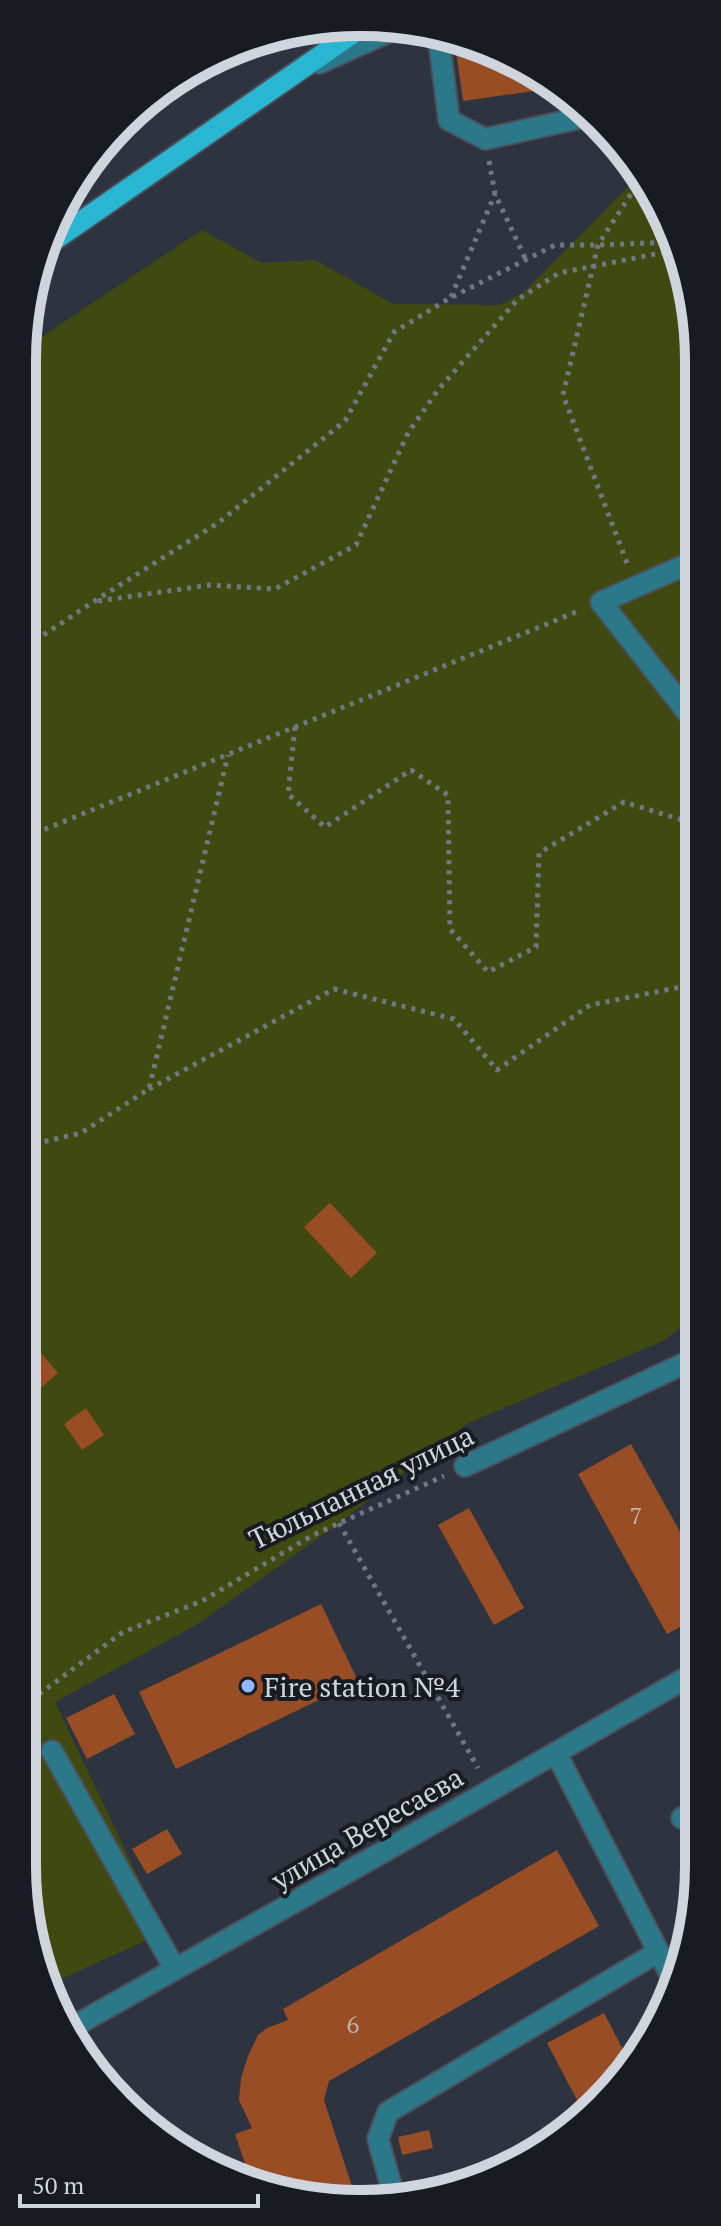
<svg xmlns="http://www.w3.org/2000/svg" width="721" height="2226" font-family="'PT Serif',serif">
  <rect width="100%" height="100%" fill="#2e3340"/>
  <!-- green -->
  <path fill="#404a10" d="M640,175L664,211L696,316L694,1317L663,1341L468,1423L339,1523L198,1624L55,1702L164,1932L46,1986L22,1865L28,346L202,230L262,263L315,260L393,304L500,305L524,292Z"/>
  <!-- building -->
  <g fill="#984d24">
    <path d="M479,48L529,67L555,88L463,101L456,51Z"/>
    <path d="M330,1203L377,1253L351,1278L304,1227Z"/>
    <path d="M24,1333L58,1373L24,1402Z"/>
    <path d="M86,1408L104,1435L82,1450L64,1424Z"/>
    <path d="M631,1444L693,1555V1620L667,1634L578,1474Z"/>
    <path d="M469,1508L524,1608L494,1625L438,1525Z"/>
    <path d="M321,1604L358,1681L176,1769L139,1692Z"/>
    <path d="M114,1694L135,1734L87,1759L66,1718Z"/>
    <path d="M167,1829L182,1854L147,1874L132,1849Z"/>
    <path d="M557,1850L599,1926L329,2081L324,2100L356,2199L317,2201L251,2181L235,2134L252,2128L239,2100L241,2078L248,2056L258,2035L267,2028L288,2020L283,2009Z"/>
    <path d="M604,2013L631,2065L585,2115L547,2043Z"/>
    <path d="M429,2130L433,2148L402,2155L398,2137Z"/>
  </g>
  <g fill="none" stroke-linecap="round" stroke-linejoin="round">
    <!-- minor casing -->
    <g stroke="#4b505c" stroke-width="24">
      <g id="minor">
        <path d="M438,33L449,120L485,139L589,116"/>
        <path d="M319,63L395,29"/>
        <path d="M695,722L601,602L695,561"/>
        <path d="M465,1466L694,1359"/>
        <path d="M52,1751L175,1969"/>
        <path d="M556,1753L673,1980"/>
        <path d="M682,1818L693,1814"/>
        <path d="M69,2029L376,1856L693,1674"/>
        <path d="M394,2196L378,2139L388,2112L658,1952"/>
      </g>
    </g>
    <!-- major casing -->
    <g stroke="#4b505c" stroke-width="24">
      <g id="major">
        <path d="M165,87L181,76"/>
        <path d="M50,243L359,29"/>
      </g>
    </g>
    <!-- path -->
    <g stroke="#717681" stroke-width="5" stroke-dasharray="4 6" stroke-linecap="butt">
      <path d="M489,161L495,194L526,260"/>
      <path d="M451,297L495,194"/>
      <path d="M627,563L563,395L598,245L642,177"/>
      <path d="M98,601L210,585L275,589L356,545L408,433L438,390L517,300L559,273L676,250"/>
      <path d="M27,646L93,602L218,523L345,421L394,332L450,298L555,245H598L674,242"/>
      <path d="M295,727L288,794L325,827L411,770L448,795L450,929L488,972L536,947L539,853L624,802L695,824"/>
      <path d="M26,837L581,610"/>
      <path d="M149,1089L334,989L454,1019L497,1070L590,1005L681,987L695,962"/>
      <path d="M25,1146L81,1133L149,1089L228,755"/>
      <path d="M339,1523L478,1768"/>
      <path d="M23,1706L123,1632L202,1601L313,1535L444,1476"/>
    </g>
    <!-- minor -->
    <use href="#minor" stroke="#2a7888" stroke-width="20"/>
    <!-- major -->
    <use href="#major" stroke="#28b6d2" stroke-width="20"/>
  </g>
  <!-- markers -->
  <circle fill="#91b8fd" stroke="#181b21" stroke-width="3" cx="248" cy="1686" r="8"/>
  <g text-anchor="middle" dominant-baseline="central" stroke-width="8" stroke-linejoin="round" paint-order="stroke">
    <!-- number labels -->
    <g font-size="24" fill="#c2b2ae">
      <text x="636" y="1515">7</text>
      <text x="353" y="2024">6</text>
    </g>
    <!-- street labels -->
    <g font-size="28" fill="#d0d4dc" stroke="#181b21">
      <text transform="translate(361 1487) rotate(-26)">Тюльпанная улица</text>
      <text transform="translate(367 1828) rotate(-30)">улица Вересаева</text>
    </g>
    <!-- poi labels -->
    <g font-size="28" fill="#d0d4dc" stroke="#181b21" text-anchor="start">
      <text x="264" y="1686">Fire station №4</text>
    </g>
  </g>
  <!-- crop -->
  <path d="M0 0H721V2226H0ZM360 36H361A324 324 0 0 1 685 360V1866A324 324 0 0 1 361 2190H360A324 324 0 0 1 36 1866V360A324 324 0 0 1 360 36Z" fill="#181b21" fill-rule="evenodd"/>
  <path fill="none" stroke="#d0d4dc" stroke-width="10" d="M360 36H361A324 324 0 0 1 685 360V1866A324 324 0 0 1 361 2190H360A324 324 0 0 1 36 1866V360A324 324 0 0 1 360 36Z"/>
  <!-- scale -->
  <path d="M20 2194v12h238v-12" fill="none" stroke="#d0d4dc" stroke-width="4"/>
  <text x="32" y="2194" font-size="24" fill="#d0d4dc" stroke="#181b21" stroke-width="6" paint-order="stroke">50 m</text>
</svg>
